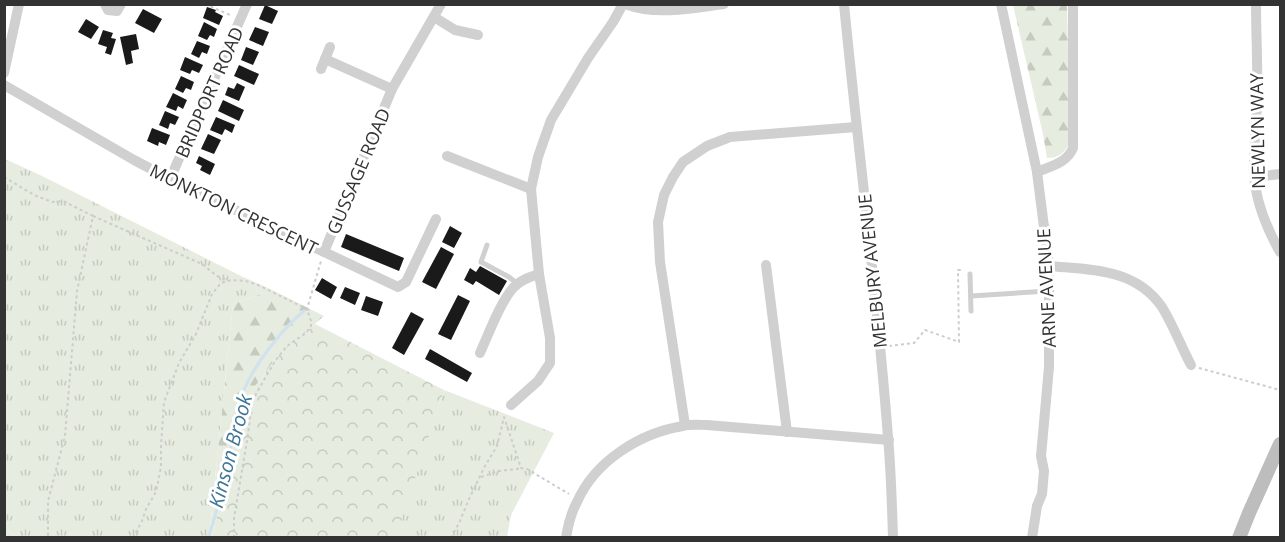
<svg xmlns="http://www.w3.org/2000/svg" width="1285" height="542" font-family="'Open Sans',sans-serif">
  <defs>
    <pattern id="grass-tufts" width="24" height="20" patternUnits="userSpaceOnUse" patternTransform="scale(1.5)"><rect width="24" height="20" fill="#e6ecdf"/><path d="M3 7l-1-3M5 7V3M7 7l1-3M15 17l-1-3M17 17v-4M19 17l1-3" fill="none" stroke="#c6cbc0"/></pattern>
    <pattern id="forest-firs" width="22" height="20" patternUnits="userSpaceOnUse" patternTransform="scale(1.5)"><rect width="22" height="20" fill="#e6ecdf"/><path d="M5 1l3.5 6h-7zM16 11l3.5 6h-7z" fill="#c6cbc0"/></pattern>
    <pattern id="park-crowns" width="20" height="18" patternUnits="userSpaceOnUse" patternTransform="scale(1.5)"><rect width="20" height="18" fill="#e6ecdf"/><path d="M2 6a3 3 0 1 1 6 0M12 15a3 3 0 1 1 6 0" fill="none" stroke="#c6cbc0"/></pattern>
  </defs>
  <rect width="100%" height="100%" fill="#fff"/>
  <!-- grass -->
  <g fill="url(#grass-tufts)">
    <path d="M5,159L42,176L241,276L272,290L233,304L209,537L5,538Z"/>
    <path d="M444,390L554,433L511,515L507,537L368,538L401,520Z"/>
  </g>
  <!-- forest -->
  <g fill="url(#forest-firs)">
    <path d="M1013,5H1067L1070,141C1066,152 1059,158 1047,158L1043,134Z"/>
    <path d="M272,290L324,316L277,357L244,401L212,537L209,538L233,304Z"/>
  </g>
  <!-- park -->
  <path fill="url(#park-crowns)" d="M315,324L444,390L396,537H212L244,401L277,357Z"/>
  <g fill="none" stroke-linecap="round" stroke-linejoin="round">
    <!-- stream -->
    <path stroke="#cfe2ee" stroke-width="3" d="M208,538C217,512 224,485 229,458C233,437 234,414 242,395C252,367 282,329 304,311"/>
  </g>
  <!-- building -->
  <g fill="#1a1a1a">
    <path d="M265,5L278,11L272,24L259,19Z"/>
    <path d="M207,7L216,10L215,12L223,16L219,25L203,18Z"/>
    <path d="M143,9L162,19L154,33L135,23Z"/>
    <path d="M86,19L99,27L91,39L78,32Z"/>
    <path d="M204,22L217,29L214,37L210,35L207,40L198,36Z"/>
    <path d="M255,27L269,32L263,46L249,40Z"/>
    <path d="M103,30L113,33L111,38L116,39L111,55L105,53L107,47L98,44Z"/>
    <path d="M136,34L139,49L131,51L133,63L126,65L120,37Z"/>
    <path d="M197,41L210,46L207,54L202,52L199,58L191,54Z"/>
    <path d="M246,47L259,52L253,65L241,60Z"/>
    <path d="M185,57L203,65L199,73L192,70L190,74L180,70Z"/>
    <path d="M239,65L259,74L254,85L234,76Z"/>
    <path d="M181,76L194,82L191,90L186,88L183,93L175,89Z"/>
    <path d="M237,83L245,87L239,101L225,95L228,87L234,89Z"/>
    <path d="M173,93L187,100L183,109L178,106L176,111L166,107Z"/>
    <path d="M223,100L244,110L239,121L218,111Z"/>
    <path d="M165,111L179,117L175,125L170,123L168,129L159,125Z"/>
    <path d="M216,117L235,125L232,133L225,129L222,135L210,130Z"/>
    <path d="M152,128L170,135L166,145L159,142L158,146L147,141Z"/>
    <path d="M208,134L221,140L214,154L201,149Z"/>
    <path d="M199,156L215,164L210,175L200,170L202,166L196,163Z"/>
    <path d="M450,226L462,233L454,248L442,242Z"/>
    <path d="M346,234L404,258L399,271L341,247Z"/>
    <path d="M441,247L454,254L436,289L422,282Z"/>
    <path d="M480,266L507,281L499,295L476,281L473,285L464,280L470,268L476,272Z"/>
    <path d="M322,278L337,287L331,299L315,290Z"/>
    <path d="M345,287L360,293L355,305L340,298Z"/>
    <path d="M458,295L470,301L451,340L438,334Z"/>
    <path d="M366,296L383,302L378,316L361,310Z"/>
    <path d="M411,312L424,319L404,355L392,348Z"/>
    <path d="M430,349L472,373L467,382L425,359Z"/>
  </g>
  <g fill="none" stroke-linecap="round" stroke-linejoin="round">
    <!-- path -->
    <g stroke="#cdcdcd" stroke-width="2" stroke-dasharray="3 3" stroke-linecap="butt">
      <path d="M205,4L230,15"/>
      <path d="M4,177L34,195L52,202L63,201L93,216L77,291L65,436L48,501V538"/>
      <path d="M93,216L202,264L217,276L228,280"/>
      <path d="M889,346L914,343L925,330L959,342L958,270H963"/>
      <path d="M1199,368L1280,390"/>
      <path d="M481,477L499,471L517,469L521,468"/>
      <path d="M4,531L9,538"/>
      <path d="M133,538L142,521L146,509L156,492L161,467V445L164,402L179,363L196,334L212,294L221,283L231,280L246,281L258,285L307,309L321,261"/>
      <path d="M234,538V518L247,441L252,404L256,394L275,361L287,346L306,333L311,326V321L307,309"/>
      <path d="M451,538L460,521L469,499L485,466L497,446L504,417L521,468L527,469L569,494"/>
    </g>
    <!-- lane -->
    <g stroke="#d0d0d0" stroke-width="5">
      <path d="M487,245L481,262L509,277L518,284"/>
      <path d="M970,274L971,311"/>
      <path d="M971,296L1048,291"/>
    </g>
    <!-- street -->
    <g stroke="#d0d0d0" stroke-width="10">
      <path d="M105,4L108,10L117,11L121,4"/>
      <path d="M625,4C657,16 691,8 724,4"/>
      <path d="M844,4C858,149 877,292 888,437C891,470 892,504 893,538"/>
      <path d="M1001,4L1037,172L1049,266V367L1041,456L1044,471L1042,494L1037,506L1032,538"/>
      <path d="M1256,4C1256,35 1258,66 1257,97C1257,123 1253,149 1254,175C1256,202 1267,229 1280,252"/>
      <path d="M434,17L455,30L478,35"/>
      <path d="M325,59L392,89"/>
      <path d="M321,69L330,47"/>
      <path d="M4,73L19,4"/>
      <path d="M4,85L134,160L170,179L398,287L406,282L436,219"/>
      <path d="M447,156L531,189"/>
      <path d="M1037,172C1051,166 1067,163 1073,148V4"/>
      <path d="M1254,177L1280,174"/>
      <path d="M170,179L247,4"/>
      <path d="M324,252L392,89L441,4"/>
      <path d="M766,265L787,432"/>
      <path d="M1049,266C1091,270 1135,268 1162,307C1173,325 1181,346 1191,365"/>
      <path d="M480,353C489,333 500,303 513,288C520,280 530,277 539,274"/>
      <path d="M511,405L538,381L550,363V338L539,274L531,189L538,157L551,120L588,58L613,22L623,4"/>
      <path d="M685,425L660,262L658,222L664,195L673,177L683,162L707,146L730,137L856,127"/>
      <path d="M566,538C568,525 571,513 577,502C595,461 640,433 683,426C691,424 699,425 707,425L889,440"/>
    </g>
    <!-- secondary -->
    <path stroke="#bdbdbd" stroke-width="14" d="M1239,538L1249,513L1280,444"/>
  </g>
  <g text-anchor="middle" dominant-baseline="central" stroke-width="6" stroke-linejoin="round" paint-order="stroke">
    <!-- street labels -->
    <g font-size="18" fill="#333" stroke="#fff">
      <text transform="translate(209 92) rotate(-66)">BRIDPORT ROAD</text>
      <text transform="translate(1257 131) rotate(-91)">NEWLYN WAY</text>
      <text transform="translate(358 171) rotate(-67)">GUSSAGE ROAD</text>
      <text transform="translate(234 209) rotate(26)">MONKTON CRESCENT</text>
      <text transform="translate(872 271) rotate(-96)">MELBURY AVENUE</text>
      <text transform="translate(1046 288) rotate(-93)">ARNE AVENUE</text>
    </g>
    <!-- water labels -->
    <g font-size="20" font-style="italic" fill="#3f7597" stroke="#fff">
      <text transform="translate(230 451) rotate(-75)">Kinson Brook</text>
    </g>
  </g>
  <!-- border -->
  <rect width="1285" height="542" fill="none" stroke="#333333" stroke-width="12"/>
</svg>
